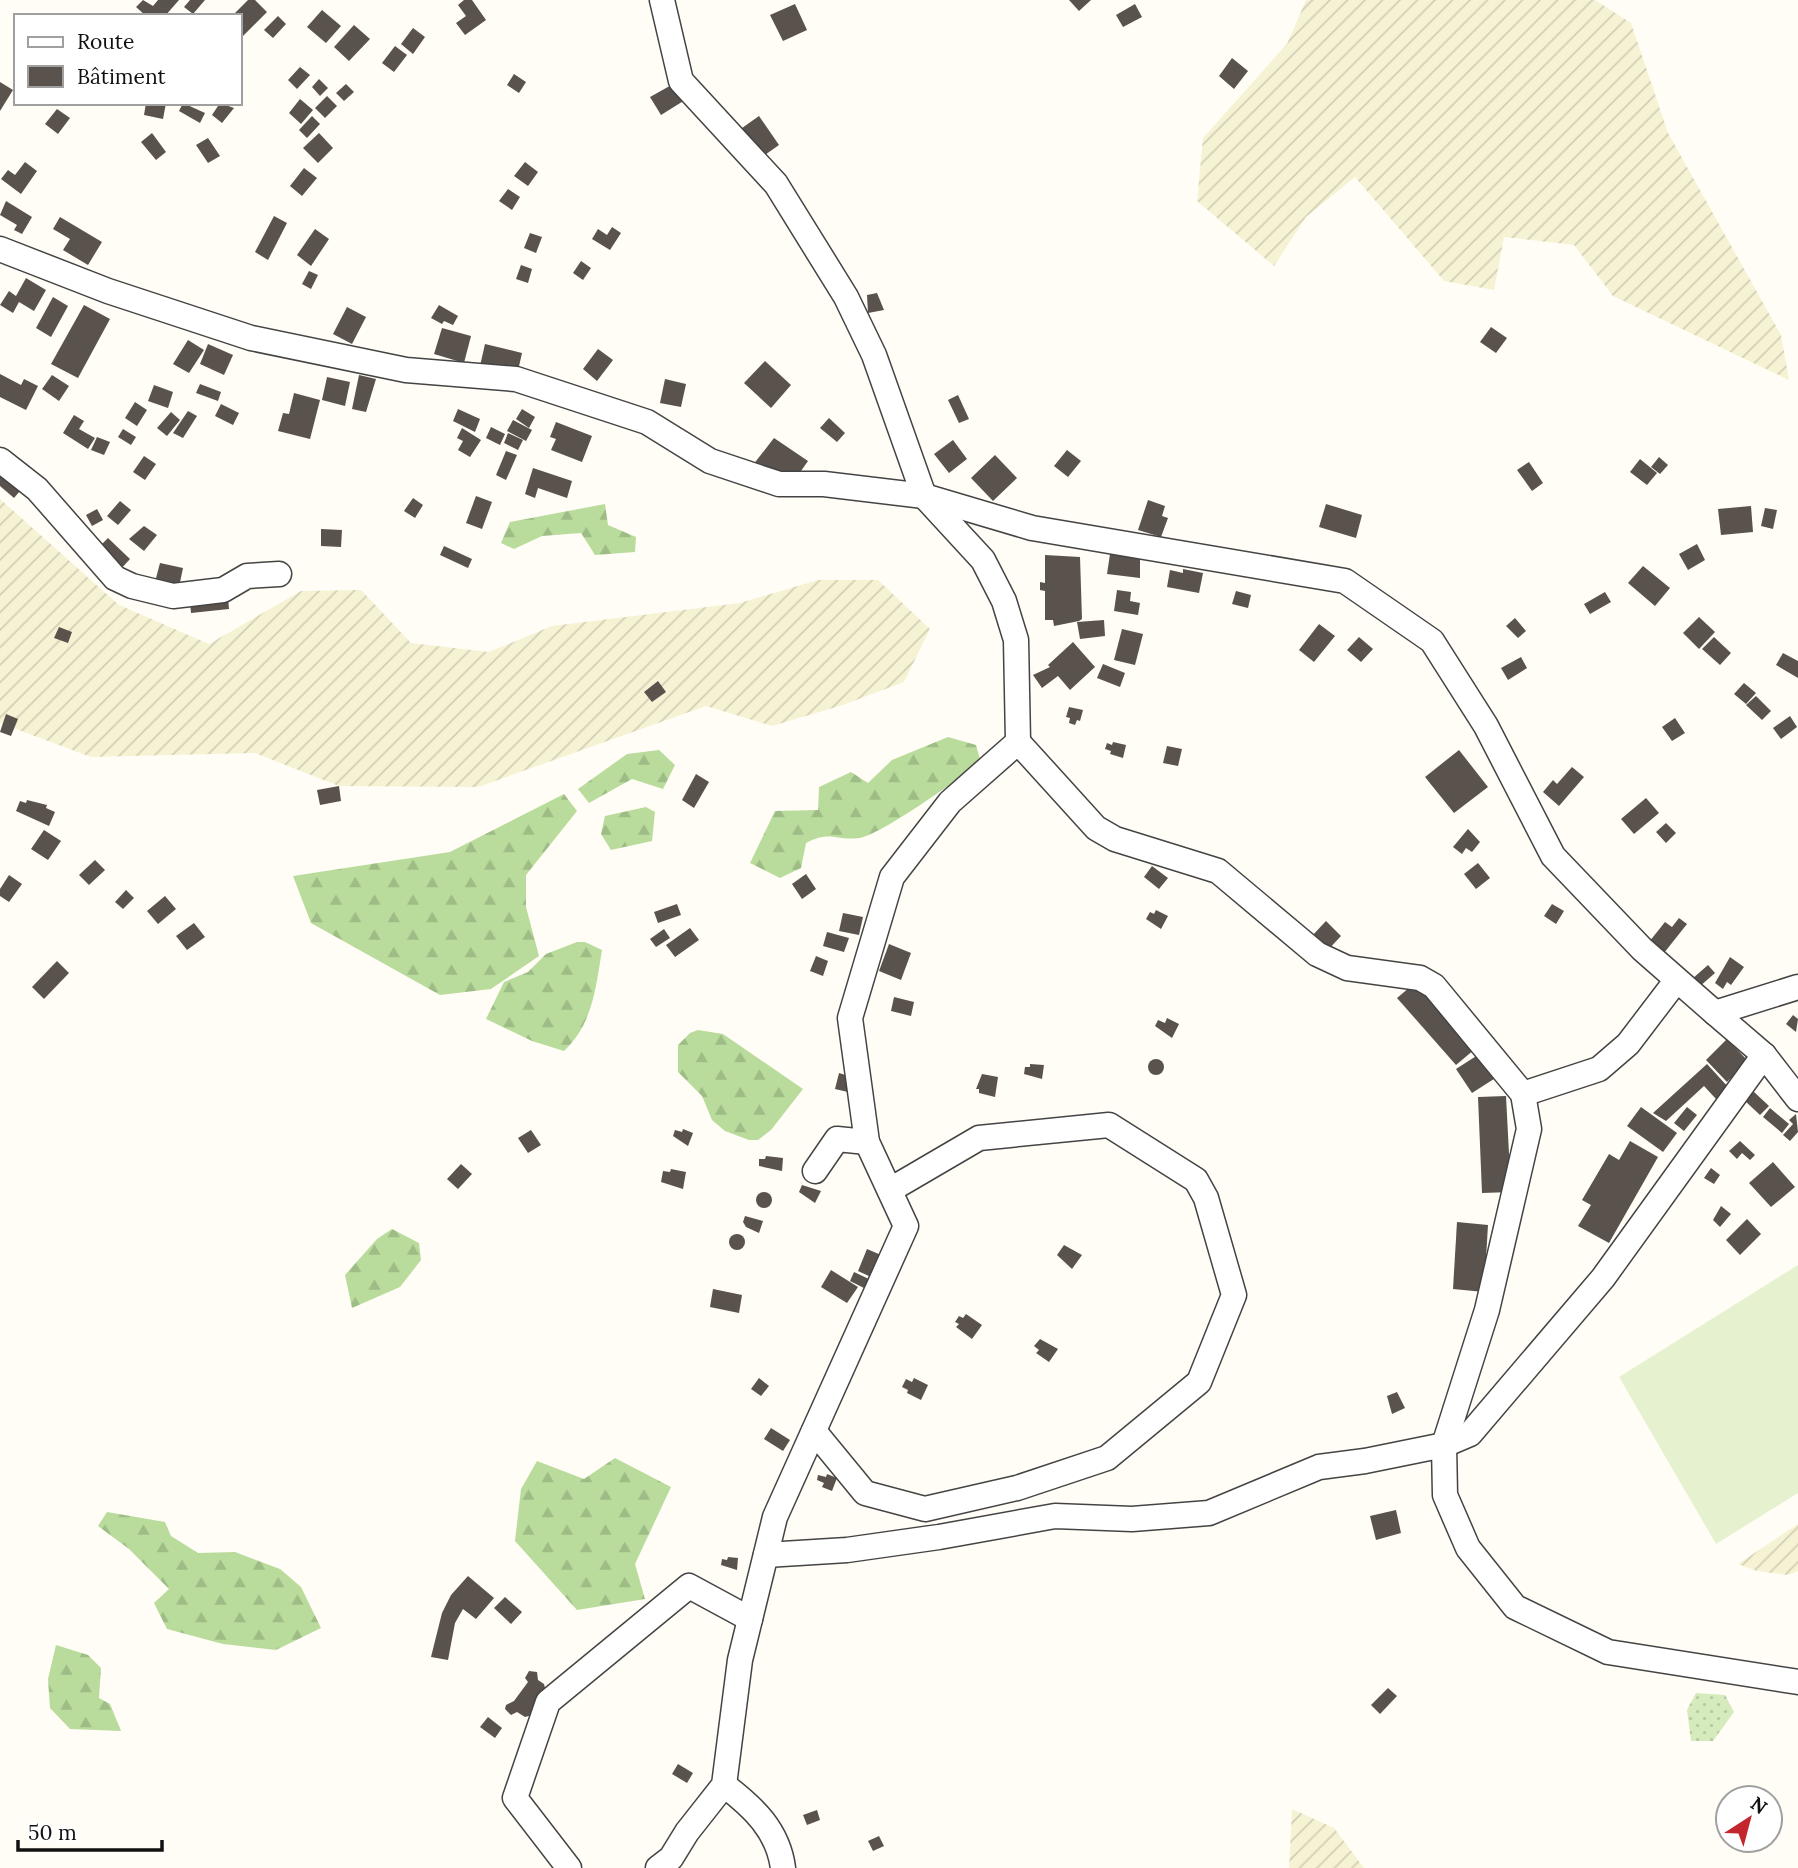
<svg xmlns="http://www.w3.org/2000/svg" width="1798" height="1868" font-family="Lora,serif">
  <defs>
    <pattern id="farmland-furrows" width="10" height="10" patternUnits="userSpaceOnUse" patternTransform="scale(1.75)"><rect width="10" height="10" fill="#f6f3d4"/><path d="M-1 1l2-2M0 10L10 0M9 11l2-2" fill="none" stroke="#d2cfb5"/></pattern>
    <pattern id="grass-dots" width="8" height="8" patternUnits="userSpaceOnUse" patternTransform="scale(1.75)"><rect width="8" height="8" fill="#d5ebbd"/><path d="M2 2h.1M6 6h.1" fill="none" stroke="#b6c8a1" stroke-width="1.8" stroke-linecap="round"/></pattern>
    <pattern id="forest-firs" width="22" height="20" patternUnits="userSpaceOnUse" patternTransform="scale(1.75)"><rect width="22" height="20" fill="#b9dc9c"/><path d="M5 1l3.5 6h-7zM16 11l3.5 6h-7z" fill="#9ebc85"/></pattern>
  </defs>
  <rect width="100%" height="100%" fill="#fffdf5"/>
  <!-- farmland -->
  <g fill="url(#farmland-furrows)">
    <path d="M1306,0H1595L1631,23L1668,133L1781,335L1789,380L1613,296L1574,245L1504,237L1494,290L1444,281L1355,177L1306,217L1274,266L1197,201L1203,138L1287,44Z"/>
    <path d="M0,499L119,605L209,644L301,591L361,590L411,643L489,652L552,626L740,603L818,580H878L930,629L904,682L843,705L772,726L706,706L478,787L339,786L255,753L91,757L0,723Z"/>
    <path d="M1798,1524V1571L1789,1575L1757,1571L1738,1564Z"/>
    <path d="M1292,1809L1334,1828L1364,1868H1289Z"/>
  </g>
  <!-- grass -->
  <path fill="url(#grass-dots)" d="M1696,1693L1725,1695L1734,1712L1713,1741H1691L1687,1710Z"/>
  <!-- forest -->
  <g fill="url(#forest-firs)">
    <path d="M605,504L608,525L636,537L635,552L595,555L581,533L542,536L514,549L501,543L510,522Z"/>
    <path d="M948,737L976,745L981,763C959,778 880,836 859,838C835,841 831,830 806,843L801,868L780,878L750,863L775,811L818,810L819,787L851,772L868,783L892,760Z"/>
    <path d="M659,750L675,765L663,789L632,779L589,803L578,789L627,754Z"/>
    <path d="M564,794L577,811L526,875V907L539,956L491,989L440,995L311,923L293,876L450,852Z"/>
    <path d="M646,807L655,812L652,841L611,850L601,834L605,816Z"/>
    <path d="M577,942H585L602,950C596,986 593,1024 564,1051L532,1041L486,1019L504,982L528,972L546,954Z"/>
    <path d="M698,1030L723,1034L803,1089L771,1130L758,1140H749L725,1131L712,1120L702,1096L678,1072V1045L690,1033Z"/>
    <path d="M392,1229L419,1243L421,1260L400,1287L352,1308L345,1275L377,1239Z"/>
    <path d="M615,1458L671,1487L635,1564L645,1599L577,1610L515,1541L521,1489L537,1461L584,1479Z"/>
    <path d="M107,1512L165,1522L171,1536L198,1553L235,1552L280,1569L301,1587L321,1628L276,1650L223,1644L167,1629L154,1603L169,1589L129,1549L98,1526Z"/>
    <path d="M56,1645L88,1655L101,1668L99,1698L110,1704L121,1731L70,1729L50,1708L48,1679Z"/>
  </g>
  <!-- pitch -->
  <path fill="#e6f2cf" d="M1798,1265V1493L1716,1544L1619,1377Z"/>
  <!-- building -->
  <g fill="#5a524d">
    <path d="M143,0L153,6L158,0H179L165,16H146L136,7Z"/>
    <path d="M190,0H205L193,14L184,7Z"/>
    <path d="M248,0H255L267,12L240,39V16H232Z"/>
    <path d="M464,0H472L486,20L465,35L456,23L466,16L458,5Z"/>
    <path d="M1069,0H1091L1079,11Z"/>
    <path d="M795,4L807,30L783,41L770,15Z"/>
    <path d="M1135,4L1142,17L1123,27L1116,15Z"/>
    <path d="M322,10L341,26L326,43L307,27Z"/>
    <path d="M278,16L286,24L273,38L264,30Z"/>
    <path d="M354,25L370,39L349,61L334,47Z"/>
    <path d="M413,28L425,37L413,54L401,44Z"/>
    <path d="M395,46L407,55L394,72L382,63Z"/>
    <path d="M1232,58L1248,71L1234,89L1219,76Z"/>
    <path d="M300,67L310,75L297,89L288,80Z"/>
    <path d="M514,74L526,82L519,93L507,85Z"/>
    <path d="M319,79L328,88L320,96L312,87Z"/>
    <path d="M0,82L13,90L0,111Z"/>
    <path d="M675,83L685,100L661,115L650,97Z"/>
    <path d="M346,84L354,92L344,101L336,93Z"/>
    <path d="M327,96L337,106L325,118L315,108Z"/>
    <path d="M300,99L313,110L301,124L289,113Z"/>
    <path d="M146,103H166L163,119L144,115Z"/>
    <path d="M183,103L205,113L200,123L179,111Z"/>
    <path d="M220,103L234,108L222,123L212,115Z"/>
    <path d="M57,109L70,118L58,134L45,124Z"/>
    <path d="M312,116L320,124L307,138L299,130Z"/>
    <path d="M759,116L779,145L762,157L742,128Z"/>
    <path d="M152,133L166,152L156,160L141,142Z"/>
    <path d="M319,133L333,148L318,163L303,148Z"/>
    <path d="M208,138L220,156L208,163L196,145Z"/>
    <path d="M25,162L37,171L21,194L1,179L8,170L15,175Z"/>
    <path d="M525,162L538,172L528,186L514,176Z"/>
    <path d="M304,168L317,178L302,196L290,186Z"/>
    <path d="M508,189L520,197L512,210L499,201Z"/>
    <path d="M6,201L32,217L22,234L14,230L17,225L0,215Z"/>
    <path d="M274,216L287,223L268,260L255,252Z"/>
    <path d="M60,217L102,242L88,265L63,250L70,239L53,229Z"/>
    <path d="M612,227L621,233L610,250L592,239L598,229L607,235Z"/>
    <path d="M315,229L329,239L311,266L297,255Z"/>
    <path d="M530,233L542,237L536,253L524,248Z"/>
    <path d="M581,261L591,268L583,280L573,273Z"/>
    <path d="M521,265L532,269L528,283L516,279Z"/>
    <path d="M309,271L318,275L311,289L302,284Z"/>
    <path d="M26,278L46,290L34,311L19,302L13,313L0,305L9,291L16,296Z"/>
    <path d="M877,293L884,310L868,313L867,295Z"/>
    <path d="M53,297L68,306L51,337L36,328Z"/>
    <path d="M84,305L110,319L78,378L51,364Z"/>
    <path d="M439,305L458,316L453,325L444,321L442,324L431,318Z"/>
    <path d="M347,307L366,317L352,344L333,334Z"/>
    <path d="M1491,327L1507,338L1496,353L1480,342Z"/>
    <path d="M442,328L471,336L464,363L434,354Z"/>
    <path d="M188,340L204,350L189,373L173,364Z"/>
    <path d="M208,344L233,355L224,375L200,364Z"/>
    <path d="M485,344L522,353L517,375L480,366Z"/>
    <path d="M598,349L613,360L597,381L583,369Z"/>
    <path d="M765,361L791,385L771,408L744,383Z"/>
    <path d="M0,374L21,385L24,379L38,386L26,410L0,397Z"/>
    <path d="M52,375L69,386L59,401L42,389Z"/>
    <path d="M359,375L376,379L366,412L352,409Z"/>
    <path d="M327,377L350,382L345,406L322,400Z"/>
    <path d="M665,379L686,384L681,407L660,403Z"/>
    <path d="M200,384L221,392L218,401L196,393Z"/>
    <path d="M154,385L173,392L168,408L148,401Z"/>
    <path d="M294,393L320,400L310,439L278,431L283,413L289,414Z"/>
    <path d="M958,395L969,419L959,423L948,400Z"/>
    <path d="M135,402L147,410L137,426L125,418Z"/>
    <path d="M221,404L239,413L233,425L215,416Z"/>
    <path d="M458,409L480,419L475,432L453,421Z"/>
    <path d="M522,409L535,417L529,428L516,419Z"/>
    <path d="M188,411L197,416L183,438L173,433Z"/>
    <path d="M171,412L180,420L167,436L157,428Z"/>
    <path d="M74,415L84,421L79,429L95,438L88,449L63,433Z"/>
    <path d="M829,418L845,433L837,442L820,428Z"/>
    <path d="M513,420L532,430L526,441L507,431Z"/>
    <path d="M556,422L592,436L582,462L551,450L556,439L550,437Z"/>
    <path d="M491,427L505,434L500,445L486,438Z"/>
    <path d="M462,428L481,440L470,457L458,450L463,441L457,438Z"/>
    <path d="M123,429L136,437L131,445L118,437Z"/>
    <path d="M508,433L523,440L518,450L504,443Z"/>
    <path d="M97,437L110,442L104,455L91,450Z"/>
    <path d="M774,438L808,461L794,481L753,465Z"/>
    <path d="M953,440L967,459L949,473L934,454Z"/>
    <path d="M1067,450L1081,461L1068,477L1054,466Z"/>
    <path d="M506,451L517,455L506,480L496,475Z"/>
    <path d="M995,455L1017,478L993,501L971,478Z"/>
    <path d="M144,456L156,464L145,480L133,472Z"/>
    <path d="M1659,457L1668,465L1660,474L1651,467Z"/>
    <path d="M1640,459L1657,473L1647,485L1630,472Z"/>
    <path d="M1529,462L1543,483L1532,491L1517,470Z"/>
    <path d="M533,468L572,481L567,498L538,488L535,498L525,494Z"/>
    <path d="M0,469L25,485L14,498L0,486Z"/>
    <path d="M476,496L492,502L482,529L466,523Z"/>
    <path d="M413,498L423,505L415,518L404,511Z"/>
    <path d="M1148,500L1165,506L1162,516L1168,518L1161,537L1138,530Z"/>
    <path d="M120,501L131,510L118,525L107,516Z"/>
    <path d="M1326,504L1362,515L1356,538L1319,527Z"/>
    <path d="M1751,506L1753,532L1721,535L1718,509Z"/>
    <path d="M1765,508L1777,510L1773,529L1761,526Z"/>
    <path d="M97,509L103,520L92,526L86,515Z"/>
    <path d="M144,526L157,535L144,551L129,539Z"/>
    <path d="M321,529L342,530L341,547L321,546Z"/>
    <path d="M108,538L130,559L119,571L97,549Z"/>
    <path d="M1697,544L1705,560L1688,570L1679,554Z"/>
    <path d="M444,546L472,559L468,568L440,555Z"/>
    <path d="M1110,554L1140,558V578L1107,574Z"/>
    <path d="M1045,555L1080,557L1082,619L1079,621L1054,626L1053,620H1045V591L1040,590V582L1045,583Z"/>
    <path d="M160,563L183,568L179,587L155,582Z"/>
    <path d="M1643,566L1670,588L1655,606L1628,583Z"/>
    <path d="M1183,569L1203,573L1199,593L1167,587L1170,570L1183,573Z"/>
    <path d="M1117,590L1131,592L1130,601L1140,603L1138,615L1114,611Z"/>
    <path d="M1236,591L1251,595L1248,608L1232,604Z"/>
    <path d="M1605,592L1611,602L1590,614L1584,604Z"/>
    <path d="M228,598L229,609L191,613L190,602Z"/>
    <path d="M1699,617L1715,632L1699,649L1683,633Z"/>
    <path d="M1515,618L1526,631L1518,638L1506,626Z"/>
    <path d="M1104,620L1105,636L1080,639L1077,622Z"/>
    <path d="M1319,624L1335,636L1314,662L1299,650Z"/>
    <path d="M59,627L72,632L68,643L54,638Z"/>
    <path d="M1122,629L1143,634L1135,665L1114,660Z"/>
    <path d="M1359,637L1373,649L1361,662L1347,650Z"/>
    <path d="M1714,637L1731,653L1720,665L1702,649Z"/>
    <path d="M1073,642L1095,667L1070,690L1058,676L1042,688L1033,675L1050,667L1048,665Z"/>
    <path d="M1783,653L1798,661V678L1776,665Z"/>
    <path d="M1521,657L1527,668L1508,680L1501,668Z"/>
    <path d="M1103,664L1125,673L1120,687L1097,678Z"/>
    <path d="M658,681L666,692L652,702L644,692Z"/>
    <path d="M1744,683L1756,693L1746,704L1734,694Z"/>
    <path d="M1756,696L1771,711L1762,720L1746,705Z"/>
    <path d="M1069,707L1083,710L1080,721L1077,720L1075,725L1069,723L1070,718L1066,717Z"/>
    <path d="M6,714L18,719L11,736L0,732Z"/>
    <path d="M1790,716L1797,727L1781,739L1773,728Z"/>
    <path d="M1675,718L1685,733L1672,741L1662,727Z"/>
    <path d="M1113,742L1126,745L1123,758L1110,754L1111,751L1105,749L1107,743L1112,745Z"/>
    <path d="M1167,746L1182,749L1178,766L1163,763Z"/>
    <path d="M1459,750L1488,787L1454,813L1425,777Z"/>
    <path d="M1572,767L1584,777L1559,806L1543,792L1553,780L1557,784Z"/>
    <path d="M696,774L709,782L694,808L682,800Z"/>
    <path d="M339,786L341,801L320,805L317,790Z"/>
    <path d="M1646,798L1659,813L1634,834L1621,819Z"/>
    <path d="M27,800L47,805L46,808L55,812L49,826L16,811L20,801L26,803Z"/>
    <path d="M1666,823L1676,833L1666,843L1656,832Z"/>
    <path d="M1468,829L1480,842L1472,852L1466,848L1462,854L1453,847Z"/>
    <path d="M44,830L61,841L48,860L31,849Z"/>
    <path d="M95,860L105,870L89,885L79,875Z"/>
    <path d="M1478,863L1490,878L1476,889L1464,874Z"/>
    <path d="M1152,866L1168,878L1159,889L1144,877Z"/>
    <path d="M806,874L816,889L802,899L792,884Z"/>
    <path d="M9,875L22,884L9,902L0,896V889Z"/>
    <path d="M126,890L134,898L123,909L115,902Z"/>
    <path d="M165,896L176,909L158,924L147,911Z"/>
    <path d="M677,904L681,915L658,923L654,912Z"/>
    <path d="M1552,904L1564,911L1556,924L1544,916Z"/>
    <path d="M1156,910L1168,916L1161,929L1146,919L1150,912L1154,914Z"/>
    <path d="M843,913L863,917L859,935L839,931Z"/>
    <path d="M1679,918L1687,924L1664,953L1649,942L1665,922L1672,927Z"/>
    <path d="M1326,921L1341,936L1326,952L1311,937Z"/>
    <path d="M194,923L205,937L187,950L176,936Z"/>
    <path d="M690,928L699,940L675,957L666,945Z"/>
    <path d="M664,929L670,938L656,947L650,939Z"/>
    <path d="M827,932L849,938L844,952L823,946Z"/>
    <path d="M889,944L911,953L901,980L879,971Z"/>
    <path d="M816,956L828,961L823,976L810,971Z"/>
    <path d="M1730,957L1744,967L1731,985L1727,982L1723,989L1715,983Z"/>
    <path d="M57,961L69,973L44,999L32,987Z"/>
    <path d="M1708,965L1715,973L1699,987L1692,979Z"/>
    <path d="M1416,982L1475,1049L1456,1065L1397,998Z"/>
    <path d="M894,997L914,1002L911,1016L891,1011Z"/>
    <path d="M1793,1015L1798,1019L1796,1032L1786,1024Z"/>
    <path d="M1167,1018L1179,1024L1172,1038L1155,1026L1158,1020L1165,1023Z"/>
    <path d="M1727,1039L1748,1061L1727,1082L1706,1060Z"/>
    <path d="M1481,1053L1497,1077L1472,1093L1456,1069Z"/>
    <circle cx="1156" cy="1067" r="8"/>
    <path d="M1030,1064L1044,1065L1042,1079L1024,1074L1025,1067H1030Z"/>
    <path d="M1707,1064L1729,1088L1716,1099L1704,1086L1666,1121L1653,1113Z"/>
    <path d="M839,1073L852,1077L848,1092L835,1089Z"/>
    <path d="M982,1074L998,1077L995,1097L979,1093V1089H976Z"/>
    <path d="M1753,1091L1769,1106L1760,1115L1744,1100Z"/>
    <path d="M1506,1096L1511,1192L1482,1193L1478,1097Z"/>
    <path d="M1641,1107L1677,1133L1663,1152L1627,1126Z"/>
    <path d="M1687,1107L1697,1115L1684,1131L1674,1123Z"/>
    <path d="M1770,1108L1789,1124L1782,1133L1763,1117Z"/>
    <path d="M1796,1114L1798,1132L1790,1141L1783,1135L1793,1124L1789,1120Z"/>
    <path d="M683,1129L693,1133L688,1146L673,1136L675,1130L682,1132Z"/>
    <path d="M531,1130L541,1145L528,1153L518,1138Z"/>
    <path d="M1630,1141L1658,1157L1609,1243L1578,1226L1591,1205L1582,1200L1609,1154L1619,1160Z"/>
    <path d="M1740,1141L1755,1155L1750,1160L1742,1153L1737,1159L1729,1151Z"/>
    <path d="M766,1156L783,1158L782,1171L759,1166V1159H765Z"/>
    <path d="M1773,1162L1795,1187L1771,1207L1749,1183Z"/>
    <path d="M461,1164L472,1174L458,1189L447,1179Z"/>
    <path d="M1711,1168L1720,1175L1714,1184L1704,1178Z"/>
    <path d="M671,1169L686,1172L683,1189L661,1182L663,1171L670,1172Z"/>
    <path d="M802,1185L821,1191L815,1203L799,1192Z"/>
    <circle cx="764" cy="1200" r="8"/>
    <path d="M1721,1206L1731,1214L1720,1227L1713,1220Z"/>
    <path d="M745,1216L763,1221L759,1233L746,1227L743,1222Z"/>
    <path d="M1747,1219L1761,1234L1740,1255L1726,1240Z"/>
    <path d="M1457,1222L1488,1225L1484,1292L1453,1289Z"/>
    <circle cx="737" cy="1242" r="8"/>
    <path d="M1064,1245L1082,1255L1072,1269L1057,1255Z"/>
    <path d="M867,1249L881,1255L871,1277L858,1271Z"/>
    <path d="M831,1270L858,1287L847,1303L821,1287Z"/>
    <path d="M854,1272L871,1280L866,1289L850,1281Z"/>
    <path d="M713,1289L742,1295L739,1313L710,1307Z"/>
    <path d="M966,1314L982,1325L972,1339L956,1327L959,1324L955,1322L959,1316L963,1318Z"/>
    <path d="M1040,1339L1058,1349L1049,1362L1036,1353L1039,1350L1034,1346Z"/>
    <path d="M759,1378L769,1386L761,1396L751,1389Z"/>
    <path d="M914,1378L928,1385L921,1400L907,1393L908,1390L902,1387L906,1379L912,1382Z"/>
    <path d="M1397,1392L1405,1408L1392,1414L1387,1396Z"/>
    <path d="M771,1428L790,1440L783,1451L764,1439Z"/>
    <path d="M827,1474L837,1478L832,1491L822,1487L824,1483L817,1480L818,1475L826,1477Z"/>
    <path d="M1396,1510L1401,1533L1376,1540L1370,1516Z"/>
    <path d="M728,1557L738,1558L737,1570L721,1565L722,1559L727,1560Z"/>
    <path d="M468,1576L494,1598L476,1619L463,1609L455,1623L448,1660L431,1657L442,1613L451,1595Z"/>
    <path d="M505,1597L522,1612L511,1624L494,1608Z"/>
    <path d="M529,1671L537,1672L538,1680L544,1684L547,1696L536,1714L525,1717L517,1712L511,1715L505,1709L506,1705L514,1701L528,1682L525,1678Z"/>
    <path d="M1388,1688L1397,1696L1380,1714L1371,1705Z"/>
    <path d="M488,1717L502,1728L495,1738L480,1727Z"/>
    <path d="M678,1764L693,1773L687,1783L672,1774Z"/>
    <path d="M817,1810L820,1820L807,1825L803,1815Z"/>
    <path d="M879,1836L884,1846L873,1851L868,1841Z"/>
  </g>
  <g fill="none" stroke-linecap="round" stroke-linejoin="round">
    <!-- minor casing -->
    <g stroke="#444" stroke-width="27">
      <g id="minor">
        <path d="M0,249L108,291L251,338L406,370L516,379L647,422L710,461L779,484H824L924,496L1032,528L1345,581L1432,641L1486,726L1553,856L1642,949L1715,1013L1798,987"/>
        <path d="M0,460L37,489L115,578L132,586L173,596L223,590L247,576L279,574"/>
        <path d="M1018,742L1096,828L1115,839L1218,871L1317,954L1347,968L1420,978L1434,986L1523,1094L1529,1129L1487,1310L1444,1445L1445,1495L1468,1548L1515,1607L1608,1652L1798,1682"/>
        <path d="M1715,1013L1764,1055L1798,1099"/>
        <path d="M1523,1094L1599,1069L1628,1044L1676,981"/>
        <path d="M815,1171L837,1139L867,1142"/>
        <path d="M814,1431L865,1493L925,1509L1017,1488L1107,1458L1199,1382L1234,1295L1206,1198L1196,1180L1109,1125L979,1138L890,1190"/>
        <path d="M766,1555L847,1550L939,1537L1055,1516L1132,1519L1209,1513L1319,1467L1365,1461L1444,1445L1470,1434L1603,1278L1764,1055"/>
        <path d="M724,1785C753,1807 778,1830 783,1868"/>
        <path d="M569,1868L515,1798L548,1702L689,1586L750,1619"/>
        <path d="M658,1868L671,1858L687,1832L724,1785L740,1660L775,1517L906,1226L867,1142L850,1018L892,877L950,802L1018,742L1016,640L1004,601L983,560L924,496L874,355L846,297L776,184L681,81L662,0"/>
      </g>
    </g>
    <!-- minor -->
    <use href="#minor" stroke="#fff" stroke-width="24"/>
  </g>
  <!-- legend -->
  <rect x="14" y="14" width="228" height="91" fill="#ffffff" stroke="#a0a0a0" stroke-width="2"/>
  <rect x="28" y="37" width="35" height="10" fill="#ffffff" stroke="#a0a0a0" stroke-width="2"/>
  <text x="77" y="49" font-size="21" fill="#111111">Route</text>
  <rect x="28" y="66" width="35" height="21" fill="#5a524d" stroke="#a0a0a0" stroke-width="2"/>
  <text x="77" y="84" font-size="21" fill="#111111">Bâtiment</text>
  <!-- north arrow -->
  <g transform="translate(1749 1819) rotate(36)"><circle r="33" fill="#ffffff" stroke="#a0a0a0" stroke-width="2"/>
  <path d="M0-5L12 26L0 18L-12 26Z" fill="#c4262e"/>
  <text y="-10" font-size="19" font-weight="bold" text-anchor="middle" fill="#111111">N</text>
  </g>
  <!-- scale -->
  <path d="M18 1840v10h144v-10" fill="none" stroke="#111111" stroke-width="3.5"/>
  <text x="28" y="1840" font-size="21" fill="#111111" stroke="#ffffff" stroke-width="5" paint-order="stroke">50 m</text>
</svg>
